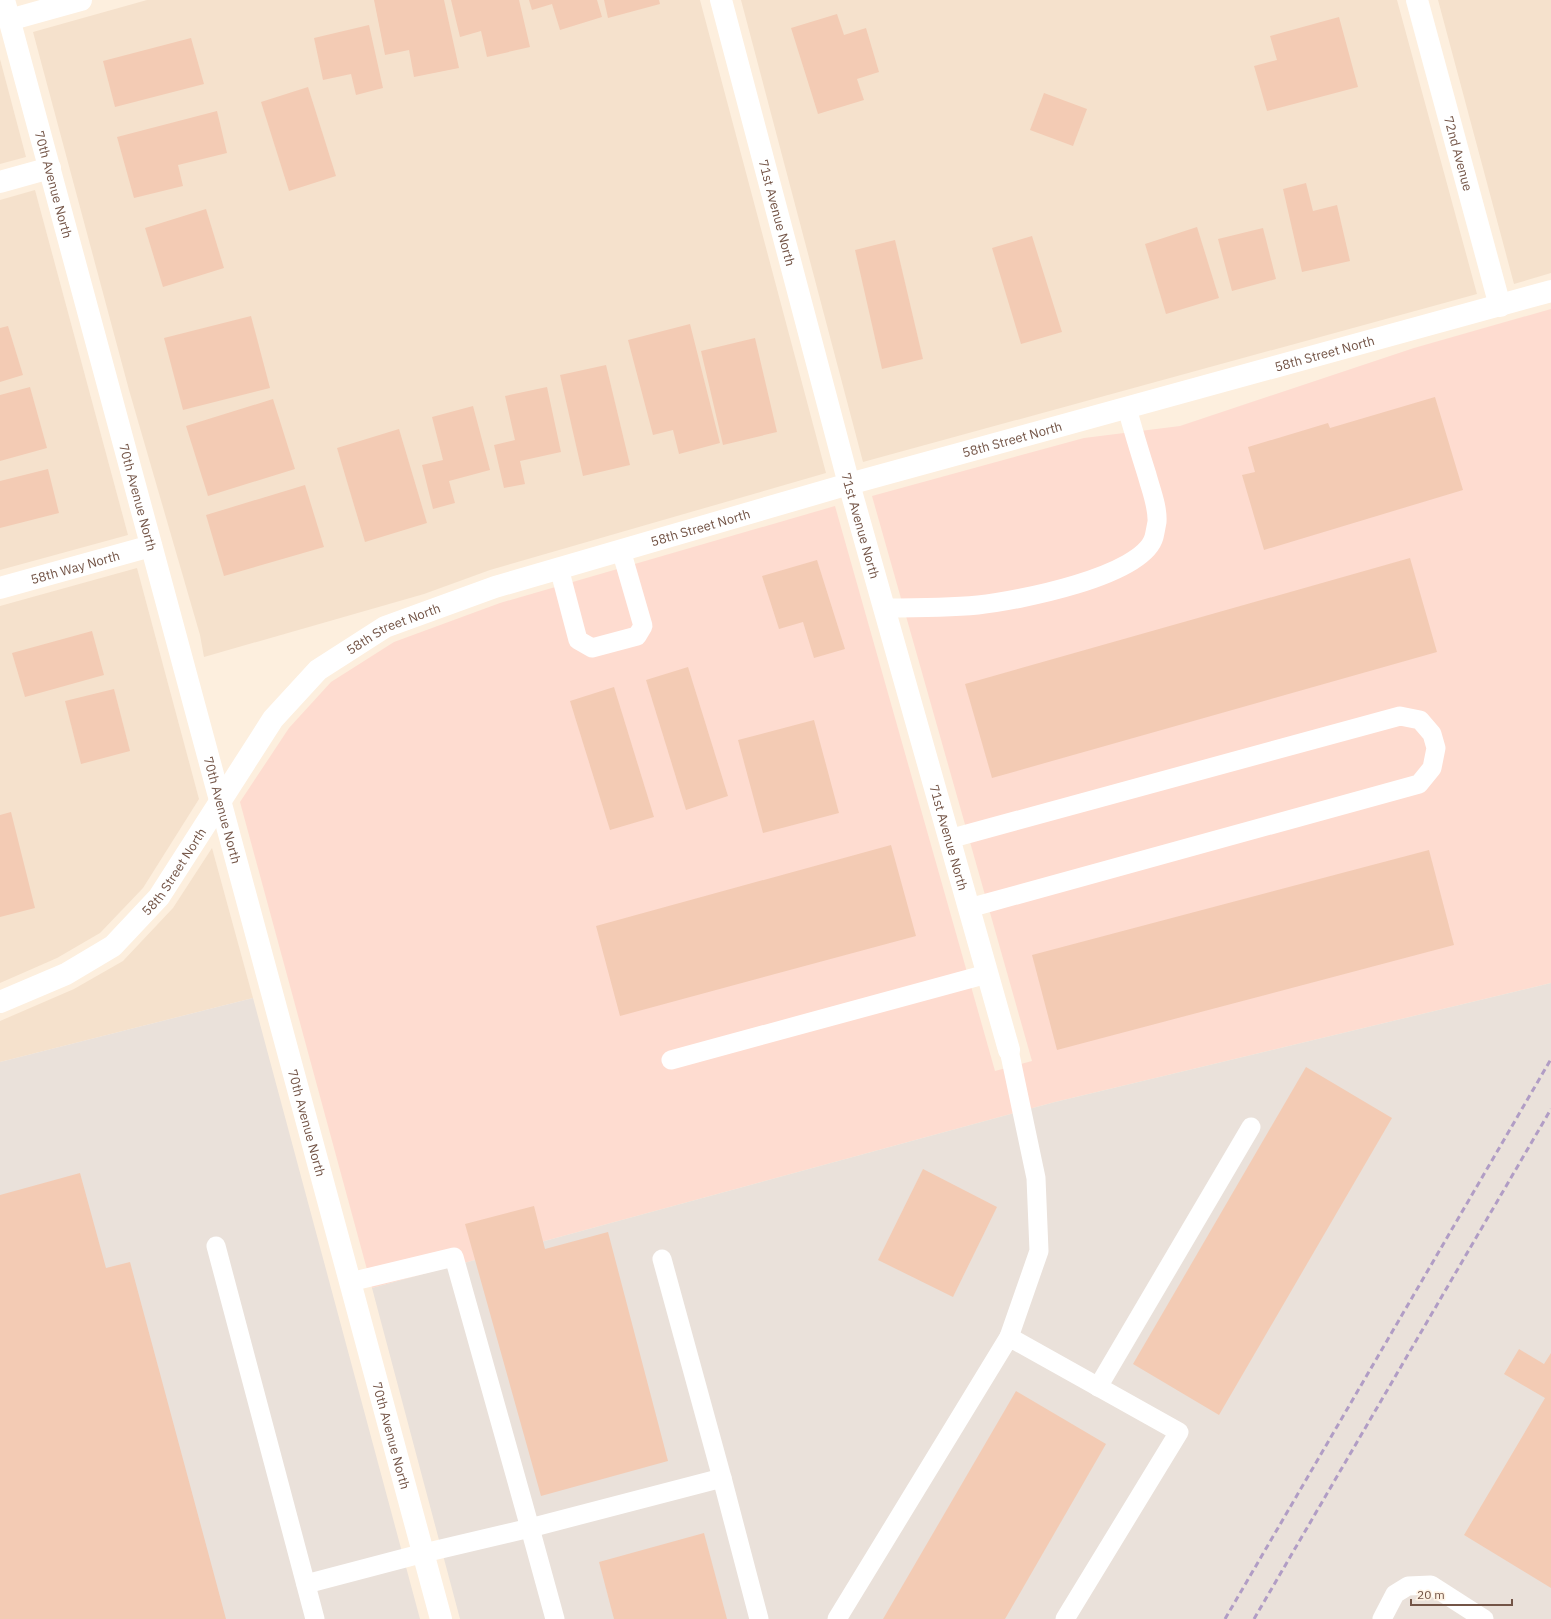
<svg xmlns="http://www.w3.org/2000/svg" width="1551" height="1619" font-family="'IBM Plex Sans',sans-serif">
  <rect width="100%" height="100%" fill="#fdefde"/>
  <!-- residential -->
  <g fill="#f5e1cc">
    <path d="M147,0H700L826,473L490,570L424,594L204,657L200,635L129,390L33,32Z"/>
    <path d="M741,0H1397L1477,294L863,462Z"/>
    <path d="M1438,0H1551V273L1514,284Z"/>
    <path d="M0,59L26,157L0,164Z"/>
    <path d="M35,190L128,535L0,570V200Z"/>
    <path d="M137,568L199,799L143,888L100,933L57,958L0,983V606Z"/>
    <path d="M212,848L253,998L0,1062V1021L74,989L123,961L173,908Z"/>
  </g>
  <!-- commercial -->
  <path fill="#fedcd0" d="M1551,309V983L1055,1102L372,1288L240,802L289,728L331,682L394,642L500,603L835,506L995,1071L1032,1061L872,496L1084,438L1180,426L1414,348Z"/>
  <!-- industrial -->
  <g fill="#eae1da">
    <path d="M1551,983V1619H460L372,1288L1055,1102Z"/>
    <path d="M253,998L420,1619H0V1062Z"/>
  </g>
  <!-- building -->
  <g fill="#f3cbb4">
    <path d="M374,0H444L459,68L414,77L409,50L385,55Z"/>
    <path d="M451,0H519L530,47L487,57L481,31L460,37Z"/>
    <path d="M529,0H597L602,17L560,30L552,4L532,10Z"/>
    <path d="M604,0H659L660,4L608,18Z"/>
    <path d="M837,14L844,35L866,28L879,72L857,79L864,100L818,114L791,28Z"/>
    <path d="M1339,17L1358,87L1267,111L1254,66L1277,60L1270,36Z"/>
    <path d="M369,25L383,88L356,95L351,74L323,80L314,38Z"/>
    <path d="M191,38L204,84L115,107L103,61Z"/>
    <path d="M308,87L336,176L289,191L261,102Z"/>
    <path d="M1044,93L1087,109L1073,146L1030,130Z"/>
    <path d="M217,111L227,153L178,165L183,186L134,198L117,137Z"/>
    <path d="M1306,183L1313,211L1337,205L1350,261L1302,272L1283,189Z"/>
    <path d="M206,209L224,268L163,287L145,228Z"/>
    <path d="M1197,227L1219,298L1166,314L1145,244Z"/>
    <path d="M1263,228L1276,279L1232,291L1218,239Z"/>
    <path d="M1032,236L1062,332L1021,344L992,248Z"/>
    <path d="M895,240L923,359L882,369L855,250Z"/>
    <path d="M251,316L270,388L183,410L164,338Z"/>
    <path d="M690,324L720,443L679,454L673,430L653,435L628,340Z"/>
    <path d="M8,326L23,375L0,382V328Z"/>
    <path d="M755,338L777,432L723,445L701,351Z"/>
    <path d="M606,365L630,465L583,476L560,375Z"/>
    <path d="M30,387L47,448L0,461V395Z"/>
    <path d="M547,387L561,452L520,461L525,484L504,488L494,445L515,440L505,396Z"/>
    <path d="M1435,397L1463,490L1264,550L1242,475L1255,472L1248,447L1328,423L1330,428Z"/>
    <path d="M273,399L295,469L208,496L186,426Z"/>
    <path d="M473,406L490,470L449,481L455,503L433,509L422,465L443,460L432,417Z"/>
    <path d="M399,429L427,523L365,542L337,448Z"/>
    <path d="M48,469L59,513L0,528V481Z"/>
    <path d="M305,485L324,547L224,576L206,515Z"/>
    <path d="M1410,558L1437,652L992,778L965,684Z"/>
    <path d="M817,560L845,649L814,658L803,622L779,629L762,576Z"/>
    <path d="M92,631L104,675L25,697L12,653Z"/>
    <path d="M688,667L728,796L686,810L646,680Z"/>
    <path d="M614,687L654,817L610,830L570,701Z"/>
    <path d="M114,689L130,751L81,764L65,701Z"/>
    <path d="M814,720L839,813L763,833L738,740Z"/>
    <path d="M11,812L35,908L0,917V815Z"/>
    <path d="M891,845L916,936L620,1016L596,926Z"/>
    <path d="M1429,850L1454,945L1057,1050L1032,955Z"/>
    <path d="M1306,1067L1392,1118L1219,1415L1133,1364Z"/>
    <path d="M923,1169L997,1207L953,1297L878,1260Z"/>
    <path d="M80,1173L106,1268L130,1262L226,1619H0V1195Z"/>
    <path d="M534,1206L545,1249L608,1232L668,1461L541,1496L465,1224Z"/>
    <path d="M1519,1349L1544,1364L1551,1353V1588L1464,1535L1545,1398L1504,1374Z"/>
    <path d="M1016,1391L1106,1444L1005,1619H883Z"/>
    <path d="M704,1533L727,1619H614L599,1562Z"/>
  </g>
  <g fill="none" stroke-linecap="round" stroke-linejoin="round">
    <!-- lane -->
    <g stroke="#fff" stroke-width="19">
      <path d="M559,568L578,640L592,648L637,636L643,626L621,550"/>
      <path d="M884,608C915,608 947,608 978,605C1015,601 1143,577 1154,537C1155,533 1156,527 1157,522C1158,507 1151,490 1147,475C1140,453 1133,430 1127,408"/>
      <path d="M949,839L1400,716L1420,720L1432,734L1436,748L1432,768L1419,784L969,908"/>
      <path d="M1009,1050L1036,1178L1039,1251L1009,1337"/>
      <path d="M671,1060L987,974"/>
      <path d="M216,1246L315,1619"/>
      <path d="M662,1259L722,1478"/>
      <path d="M350,1282L454,1257L530,1528L722,1478L759,1619"/>
      <path d="M1098,1387L1251,1127"/>
      <path d="M306,1584L424,1553L530,1528L555,1619"/>
      <path d="M837,1619L1009,1337L1179,1432L1065,1619"/>
      <path d="M1382,1619L1395,1594L1408,1586L1431,1585L1484,1619"/>
    </g>
    <!-- street -->
    <g stroke="#fff" stroke-width="22">
      <path id="s1" d="M721,0L849,484L1009,1050"/>
      <path id="s2" d="M1417,0L1500,306"/>
      <path d="M9,20L81,0"/>
      <path d="M0,182L50,168"/>
      <path id="s3" d="M0,588L151,546"/>
    </g>
    <!-- secondary -->
    <g stroke="#fff" stroke-width="22">
      <path id="s4" d="M4,0L441,1619"/>
      <path id="s5" d="M0,1002L66,974L113,946L159,897L273,719L318,670L385,627L495,587L849,484L1551,291"/>
    </g>
    <!-- rail -->
    <g stroke="#b19dc5" stroke-width="3" stroke-dasharray="6 4" stroke-linecap="butt">
      <path d="M1225,1619L1551,1059"/>
      <path d="M1254,1619L1551,1109"/>
    </g>
  </g>
  <g text-anchor="middle" dominant-baseline="central" stroke-width="3" stroke-linejoin="round" paint-order="stroke">
    <!-- street labels -->
    <g font-size="13" fill="#735446" stroke="#fff3e4">
      <text stroke="none"><textPath href="#s2" startOffset="159">72nd Avenue</textPath></text>
      <text stroke="none"><textPath href="#s4" startOffset="191">70th Avenue North</textPath></text>
      <text stroke="none"><textPath href="#s1" startOffset="220">71st Avenue North</textPath></text>
      <text stroke="none"><textPath href="#s5" startOffset="1530">58th Street North</textPath></text>
      <text stroke="none"><textPath href="#s5" startOffset="1206">58th Street North</textPath></text>
      <text stroke="none"><textPath href="#s4" startOffset="515">70th Avenue North</textPath></text>
      <text stroke="none"><textPath href="#s1" startOffset="544">71st Avenue North</textPath></text>
      <text stroke="none"><textPath href="#s5" startOffset="882">58th Street North</textPath></text>
      <text stroke="none"><textPath href="#s3" startOffset="78">58th Way North</textPath></text>
      <text stroke="none"><textPath href="#s5" startOffset="558">58th Street North</textPath></text>
      <text stroke="none"><textPath href="#s4" startOffset="839">70th Avenue North</textPath></text>
      <text stroke="none"><textPath href="#s1" startOffset="868">71st Avenue North</textPath></text>
      <text stroke="none"><textPath href="#s5" startOffset="223">58th Street North</textPath></text>
      <text stroke="none"><textPath href="#s4" startOffset="1163">70th Avenue North</textPath></text>
      <text stroke="none"><textPath href="#s4" startOffset="1487">70th Avenue North</textPath></text>
    </g>
  </g>
  <!-- scale -->
  <path d="M1411 1599v6h101v-6" fill="none" stroke="#735446" stroke-width="2"/>
  <text x="1417" y="1599" font-size="12" fill="#735446" stroke="#fff3e4" stroke-width="3" paint-order="stroke">20 m</text>
</svg>
